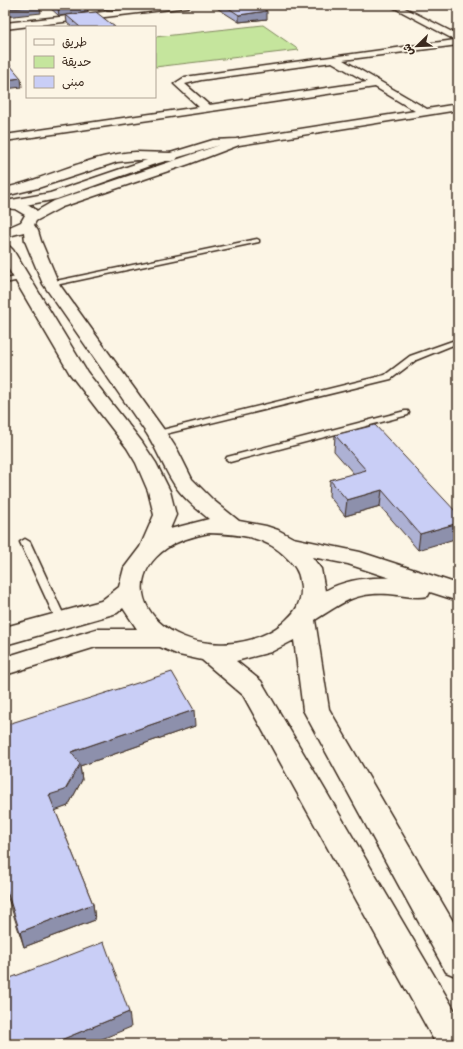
<svg xmlns="http://www.w3.org/2000/svg" width="463" height="1049" font-family="'Indie Flower','Playpen Sans Arabic',sans-serif">
  <rect width="100%" height="100%" fill="#fcf5e5"/>
  <filter id="ink" filterUnits="userSpaceOnUse"><feTurbulence type="fractalNoise" baseFrequency=".025" numOctaves="2"/><feDisplacementMap in="SourceGraphic" scale="8" xChannelSelector="R" yChannelSelector="G"/><feConvolveMatrix kernelMatrix="1 2 1 2 8 2 1 2 1" color-interpolation-filters="sRGB"/></filter>
  <g filter="url(#ink)">
    <!-- green -->
    <path fill="#c5e59d" stroke="#80885e" d="M263,25L299,50L155,67V37Z"/>
    <g fill="none" stroke-linecap="round" stroke-linejoin="round">
      <!-- service casing -->
      <g stroke="#3b2a1e" stroke-width="3">
        <g id="service">
          <path d="M257,239L259,240V242L51,286L48,284L51,282Z"/>
          <path d="M23,276L26,278L25,279L5,283V279Z"/>
          <path d="M458,339V343L416,360L391,379L157,436L153,434L154,432L385,375L410,356Z"/>
          <path d="M405,411H408L409,413L408,415L230,462L226,459L227,457Z"/>
          <path d="M25,539L30,542L66,620L65,623H57L56,620L20,542Z"/>
        </g>
      </g>
      <!-- minor casing -->
      <g stroke="#3b2a1e" stroke-width="3">
        <g id="minor">
          <path d="M167,5H192L188,7L5,29V23Z"/>
          <path d="M389,5H399L458,35V45L343,60L427,109L458,104V110L239,145L189,164L62,207L32,223L28,222L26,219L28,216L54,201L220,145L152,165L57,199L10,208L5,206L6,201L50,193L144,161L213,140L236,139L415,111L375,87L5,141V135L199,107L174,84L185,77L455,40ZM332,62L367,82L209,105L185,84L201,80Z"/>
        </g>
      </g>
      <!-- tertiary casing -->
      <g stroke="#3b2a1e" stroke-width="3">
        <g id="tertiary">
          <path d="M136,152L171,153L176,154L178,157L176,160L171,161L136,160L117,162L38,188L5,196V188C49,178 91,154 136,152Z"/>
          <path d="M5,200C18,200 32,203 39,214L34,225L38,231L41,241L59,284L167,434L178,451L192,479L213,500L239,521L266,526L278,530L293,538L360,552L458,584V601L430,592L428,596C415,599 402,595 389,594C353,592 343,603 315,620L329,709L458,930V977L446,972L303,710L294,640L271,652L236,661L261,681L458,1016V1044H436L243,695L202,660L179,655L160,647H96L5,675V657L96,629H137L123,608L117,613L5,645V627L101,601L119,587L124,568L140,547L154,515L148,491L136,463L127,448L70,374L5,263V245L10,247L13,250L87,372L142,442L156,463L170,491L176,515L170,529L209,519C197,509 182,497 174,484C164,468 157,450 147,434L43,284L25,241L24,232L5,237V229L21,222L25,215L15,209L5,208ZM209,533C237,534 267,536 287,558C294,565 299,571 300,581C302,589 301,599 297,607C294,613 288,618 283,623C251,649 197,651 164,626C135,603 135,570 167,548C179,540 194,536 209,533ZM312,557L348,564L390,578C367,577 345,580 325,591L321,569Z"/>
        </g>
      </g>
      <!-- service -->
      <use href="#service" fill="#fcf5e5" fill-rule="evenodd"/>
      <!-- minor -->
      <use href="#minor" fill="#fcf5e5" fill-rule="evenodd"/>
      <!-- tertiary -->
      <use href="#tertiary" fill="#fcf5e5" fill-rule="evenodd"/>
    </g>
    <!-- wall -->
    <g fill="#adb1d4" stroke="#3b2a1e">
      <path d="M47,5H87L88,12L59,16Z"/>
      <path d="M93,5H142L98,10Z"/>
      <path d="M212,5H256L267,19L239,22Z"/>
      <path d="M66,15L115,27H72L67,23Z"/>
      <path d="M335,435L458,514L418,550L380,506L345,516L329,496L330,480L354,474L334,451Z"/>
      <path d="M5,725L195,726L80,766L82,780L68,806L55,810L93,904L95,920L24,947L5,889Z"/>
    </g>
    <!-- shaded-wall -->
    <g fill="#8d90ac" stroke="#3b2a1e">
      <path d="M83,5H87L88,12L59,16L58,8Z"/>
      <path d="M98,5H142L98,10Z"/>
      <path d="M40,6L41,13L5,17V9Z"/>
      <path d="M267,11V19L239,22V15Z"/>
      <path d="M21,78L22,87L5,89V80Z"/>
      <path d="M382,490L380,506L345,516L347,500Z"/>
      <path d="M458,523V538L418,550L420,534Z"/>
      <path d="M194,710L195,726L80,766L82,780L68,806L52,812L49,795L71,752Z"/>
      <path d="M93,904L95,920L24,947L20,932Z"/>
      <path d="M129,1012L131,1027L90,1044H51Z"/>
    </g>
    <!-- building -->
    <g fill="#c9cef6" stroke="#3b2a1e">
      <path d="M5,5H39L40,6L5,9Z"/>
      <path d="M55,5H83L58,8Z"/>
      <path d="M224,5H256L267,11L239,15Z"/>
      <path d="M96,12L115,27H80L66,15Z"/>
      <path d="M5,60V59L21,78L5,80Z"/>
      <path d="M375,425L458,514V523L420,534L382,490L347,500L330,480L366,470L335,435Z"/>
      <path d="M172,672L194,710L71,752L80,764L65,790L49,795L93,904L20,932L5,885V725Z"/>
      <path d="M104,942L129,1012L51,1044H5V980Z"/>
    </g>
  </g>
  <!-- margin -->
  <rect width="463" height="1049" fill="none" stroke="#fcf5e5" stroke-width="20"/>
  <rect x="10" y="10" width="443" height="1029" fill="none" stroke="#3b2a1e" stroke-width="1.5" filter="url(#ink)"/>
  <!-- legend -->
  <rect x="26" y="26" width="130" height="72" fill="#fcf5e5" stroke="#afa495"/>
  <rect x="34" y="39" width="20" height="6" fill="#fcf5e5" stroke="#afa495"/>
  <text x="62" y="46" font-size="12" fill="#3b2a1e">طريق</text>
  <rect x="34" y="56" width="20" height="12" fill="#c5e59d" stroke="#afa495"/>
  <text x="62" y="66" font-size="12" fill="#3b2a1e">حديقة</text>
  <rect x="34" y="76" width="20" height="12" fill="#c9cef6" stroke="#afa495"/>
  <text x="62" y="86" font-size="12" fill="#3b2a1e">مبنى</text>
  <!-- north arrow -->
  <g transform="translate(417 46) rotate(247)" stroke="#fcf5e5" stroke-width="3" paint-order="stroke">
  <path d="M0-3L7 15L0 10L-7 15Z" fill="#3b2a1e"/>
  <text y="-6" font-size="11" font-weight="bold" text-anchor="middle" fill="#3b2a1e">ش</text>
  </g>
</svg>
